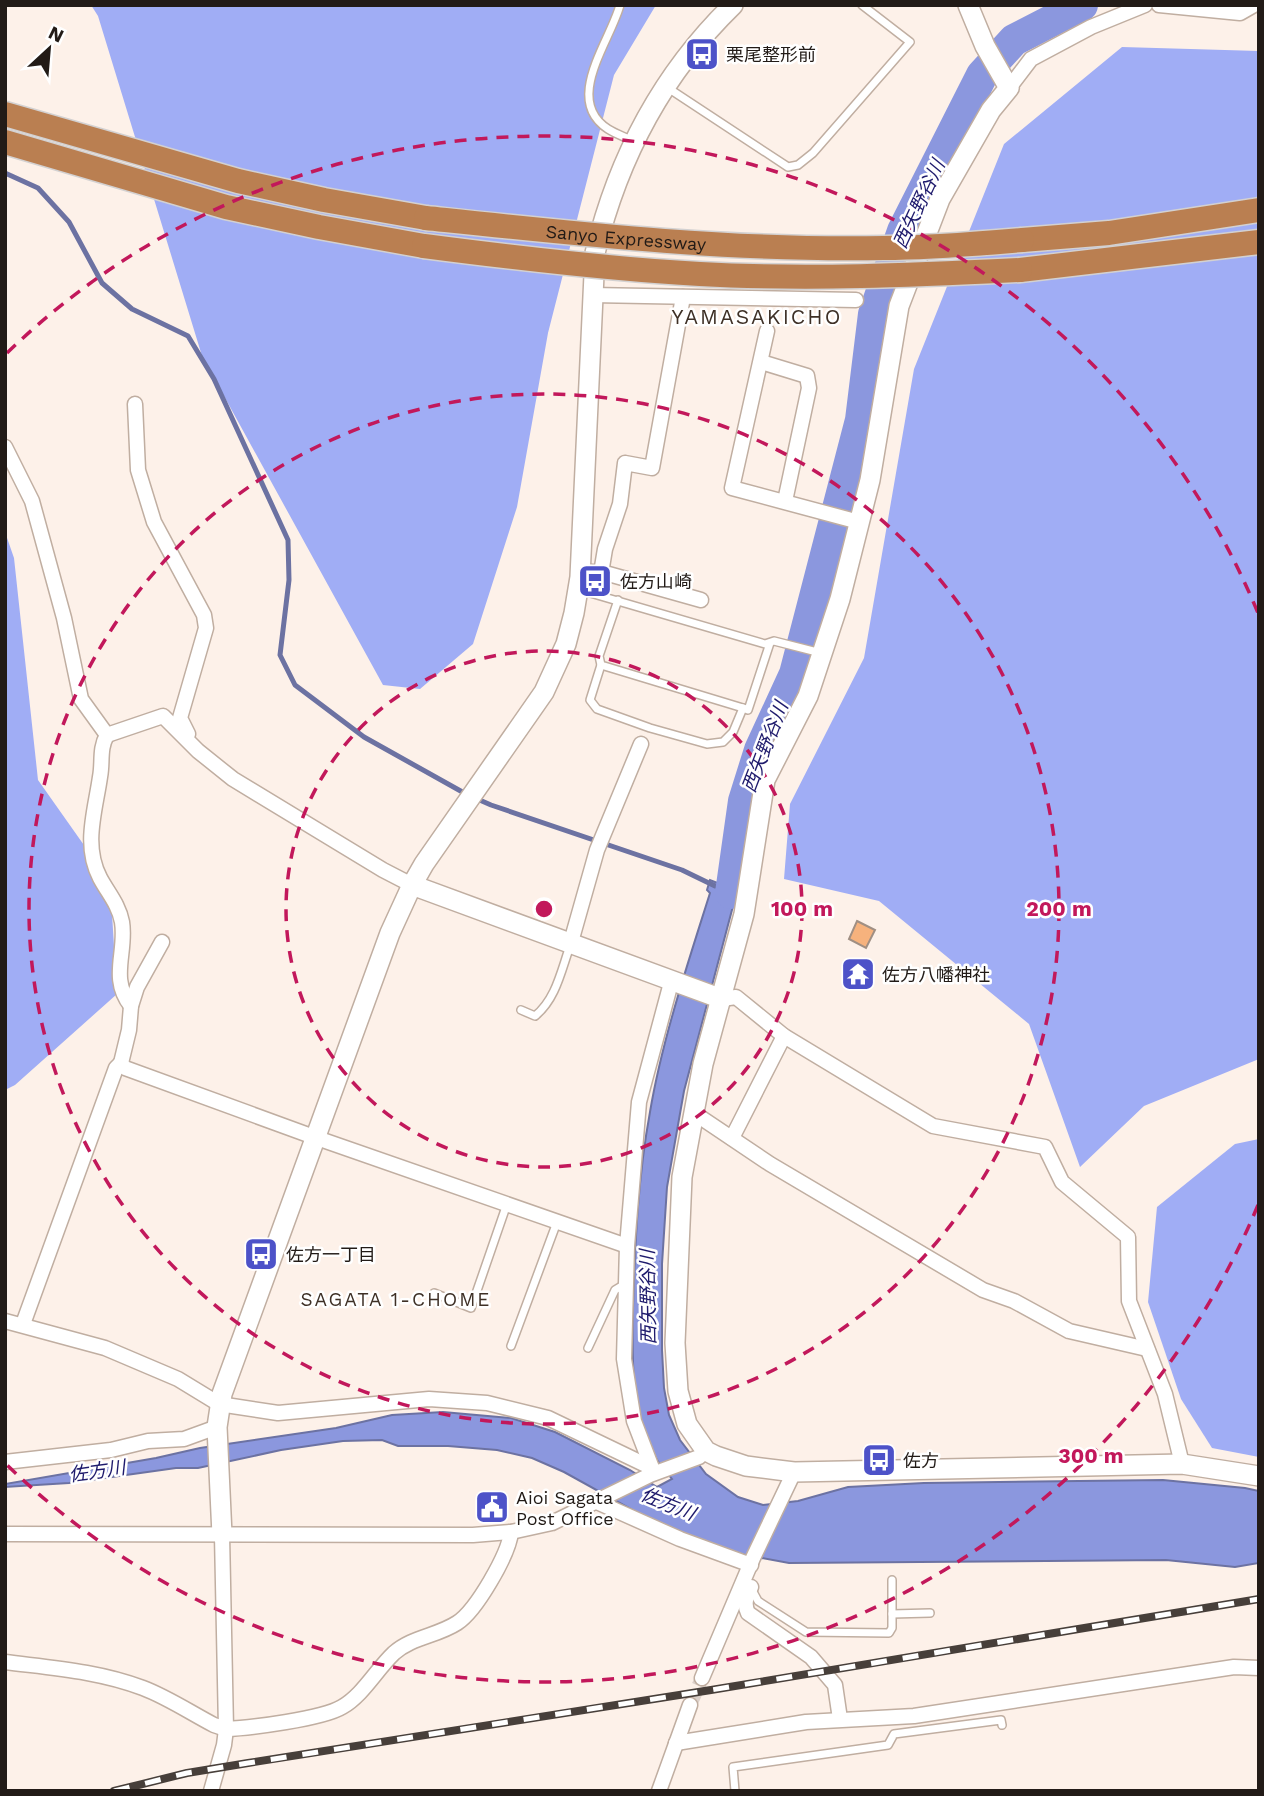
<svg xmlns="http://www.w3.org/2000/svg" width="1264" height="1796" font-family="'Work Sans','Noto Sans JP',sans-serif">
  <rect width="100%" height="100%" fill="#fdf1e9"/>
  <!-- forest -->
  <g fill="#a0adf5">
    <path d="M91,5H656L614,75L548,333L517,507L473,644L420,689L383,685L202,356L98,16Z"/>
    <path d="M1122,47L1259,51V1059L1144,1106L1080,1167L1029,1024L879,901L784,879L790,804L864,658L914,369L1004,144Z"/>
    <path d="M5,532L14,558L38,780L110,882L117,994L15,1085L5,1090Z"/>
    <path d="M1259,1139V1457L1212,1448L1181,1399L1148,1302L1157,1207L1235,1144Z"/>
  </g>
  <!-- water -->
  <path fill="#8b97de" stroke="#6c72a2" stroke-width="2" d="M732,850H741L737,891L684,1091L667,1187L662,1264V1350L664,1388L669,1415L680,1440L706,1474L738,1497L763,1505L798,1501L848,1487L924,1483L1163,1480L1245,1488L1259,1491V1563L1235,1567L1166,1560L789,1563L745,1555L695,1540L658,1524L564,1472L532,1458L497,1450L448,1446H398L382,1440L343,1441L281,1450L198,1468H176L69,1483L5,1487V1484L156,1458L200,1448L336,1428L392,1415L443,1412L511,1418L555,1432L630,1470L657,1487L672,1479C667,1472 660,1466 656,1458C630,1415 632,1356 633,1308C635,1242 638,1177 650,1112C662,1040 688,963 710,893L707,890L710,880L720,884L728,880Z"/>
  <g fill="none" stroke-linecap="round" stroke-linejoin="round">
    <!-- stream -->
    <g stroke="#6c72a2" stroke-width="5">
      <path d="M5,173L38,188L69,222L102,283L132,309L188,336L214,379L288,540L289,580L280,655L295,685L364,737L466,794"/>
      <path d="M475,798L491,805L682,870L715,886"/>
    </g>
    <!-- river -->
    <path stroke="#8b97de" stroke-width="32" d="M731,893L744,801L760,750L795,674L861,420L874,314L903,231L982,75L1014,40L1082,5"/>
  </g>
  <!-- building -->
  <path fill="#f6b27d" stroke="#a08f83" stroke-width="2" d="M857,921L875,930L866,948L849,939Z"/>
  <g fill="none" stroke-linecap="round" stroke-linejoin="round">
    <!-- street-tunnel -->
    <path stroke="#dcd1ca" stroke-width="14" stroke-dasharray="14 7" stroke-linecap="butt" d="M690,1705L702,1678"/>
    <!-- lane casing -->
    <g stroke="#c0aea1" stroke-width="10">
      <g id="lane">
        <path d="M620,5C610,42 563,100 608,129C616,134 625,137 633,141"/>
        <path d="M668,88L788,167L798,165L813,153L910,42L862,5"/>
        <path d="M580,590L765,644L774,641L821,653"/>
        <path d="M618,600L599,656L601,665L743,708L748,710L770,643"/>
        <path d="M601,665L590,700L597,709L650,728L707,744L723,742L733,732L743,708"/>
        <path d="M521,1010L535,1016C556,999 561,971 570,946"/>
        <path d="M434,1293L471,1308L507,1204"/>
        <path d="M511,1346L557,1222"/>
        <path d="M588,1348L615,1290L625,1284"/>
        <path d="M751,1588L758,1601L806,1632L889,1633L892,1628V1580"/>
        <path d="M892,1614L930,1613"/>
        <path d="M735,1791L733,1767L888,1745L894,1734L1001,1720L1002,1725"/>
      </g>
    </g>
    <!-- street casing -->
    <g stroke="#c0aea1" stroke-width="17">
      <g id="street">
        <path d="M1159,5L1240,13L1254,5"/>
        <path d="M1009,88L1031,59L1091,27L1145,5"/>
        <path d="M592,295L856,300"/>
        <path d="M767,331L732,488L859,522"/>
        <path d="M761,362L807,376L809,388L785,501"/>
        <path d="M135,404L138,470L154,522L204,615L206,628L180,718L188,734"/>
        <path d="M5,447L32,501L64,618L81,699L107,735L163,716L198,751L233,779L383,870L412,885"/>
        <path d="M580,571L605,573L701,600"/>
        <path d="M601,573L605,549L620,504L625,463L652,468L683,297"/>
        <path d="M107,735C99,749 103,762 100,777C95,812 83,845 100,878C108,893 119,905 122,922C127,952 109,978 131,1006"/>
        <path d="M162,942L137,987L131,1006L129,1030L121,1063L125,1068L314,1137L627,1246"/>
        <path d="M571,942L597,850L641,744"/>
        <path d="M722,999L736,997L784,1036L933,1126L1045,1147L1062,1182L1128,1237L1129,1301L1165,1394L1182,1464"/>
        <path d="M694,1113L770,1164L983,1290L1014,1301L1069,1331L1147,1349"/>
        <path d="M732,1138L784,1036"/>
        <path d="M5,1321L105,1348L178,1379L219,1404L278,1413L429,1399L487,1403L548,1418L652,1468L654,1473"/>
        <path d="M23,1324L116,1068L121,1063"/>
        <path d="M5,1462L111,1450L148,1441L184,1439L217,1427"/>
        <path d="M652,1468L634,1421L624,1359L627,1246L639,1102L672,979"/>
        <path d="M597,1502L680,1539L751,1565"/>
        <path d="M5,1534L473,1535L511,1532L552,1523L650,1475L699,1457L706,1451"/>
        <path d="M751,1587C747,1596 743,1603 748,1613L811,1657L835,1685L840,1719"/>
        <path d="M5,1662C52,1668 98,1671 143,1688C167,1697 191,1713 214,1725L226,1729C250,1728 322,1719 342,1707C363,1695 376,1670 394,1653C412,1637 437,1636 457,1623C476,1611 509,1554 511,1532"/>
        <path d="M702,1678L753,1558L794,1472"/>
        <path d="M676,1743L806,1722L914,1716L1234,1667L1259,1668"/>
        <path d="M211,1791L224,1745L226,1729L222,1535"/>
        <path d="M659,1791L690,1705"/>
      </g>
    </g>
    <!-- secondary casing -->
    <g stroke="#c0aea1" stroke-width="22">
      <g id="secondary">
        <path d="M968,5L985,46L1009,88L991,110L940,199L899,306L870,480L840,599L808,696L765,780L744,914L703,1064L682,1177L675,1343L678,1391L687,1424L706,1451L716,1456L746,1466L794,1472L1182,1464L1259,1476"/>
        <path d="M412,885L722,999"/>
        <path d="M222,1535L217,1427L222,1394L390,933L412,885L424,864L544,692L566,644L574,613L580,577L595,253C618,158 662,74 733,5"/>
      </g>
    </g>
    <!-- highway casing -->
    <g stroke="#d3d1d1" stroke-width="27">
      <g id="highway">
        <path d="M5,114L238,181L324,200L426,218"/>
        <path d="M5,142L226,207L319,227L424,246"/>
        <path d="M1022,240L1109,233L1259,210"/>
        <path d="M1020,270L1259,242"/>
      </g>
    </g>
    <!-- lane -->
    <use href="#lane" stroke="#fff" stroke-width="7"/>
    <!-- street -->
    <use href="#street" stroke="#fff" stroke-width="14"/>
    <!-- secondary -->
    <use href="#secondary" stroke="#fff" stroke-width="19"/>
    <!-- highway -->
    <use href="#highway" stroke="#ba7f51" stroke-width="24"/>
    <!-- rail casing -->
    <g stroke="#473f3a" stroke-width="8">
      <path id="rail" d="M114,1791L187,1773L248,1763L711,1690L1259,1599"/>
    </g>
    <!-- rail -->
    <use href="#rail" stroke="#fff" stroke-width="5" stroke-dasharray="16" stroke-linecap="butt"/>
    <!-- highway-bridge casing -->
    <g stroke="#d3d1d1" stroke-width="27" stroke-linecap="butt">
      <g id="highway-bridge">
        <path id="s1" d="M426,218C578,234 731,251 884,248C930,248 976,244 1022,240"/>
        <path d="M424,246C516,258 608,269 700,274C807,280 914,275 1020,270"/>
      </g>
    </g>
    <!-- highway-bridge -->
    <use href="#highway-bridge" stroke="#ba7f51" stroke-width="24"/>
  </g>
  <!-- distance rings -->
  <g fill="none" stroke="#c2185b" stroke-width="3.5" stroke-dasharray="12 9">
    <circle cx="544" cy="909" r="258"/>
    <circle cx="544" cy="909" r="515"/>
    <path d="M1258 1205A773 773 0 0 1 7 1465M7 353A773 773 0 0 1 1258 613"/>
  </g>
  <!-- icons -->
  <defs>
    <g id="bus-square" transform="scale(1.75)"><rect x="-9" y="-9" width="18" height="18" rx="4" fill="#4d52c8" stroke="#fff"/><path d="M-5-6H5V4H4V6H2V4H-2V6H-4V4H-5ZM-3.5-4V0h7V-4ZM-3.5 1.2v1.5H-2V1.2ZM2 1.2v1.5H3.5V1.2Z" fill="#fff"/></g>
    <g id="temple-square" transform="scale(1.75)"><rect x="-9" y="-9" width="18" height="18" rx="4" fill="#4d52c8" stroke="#fff"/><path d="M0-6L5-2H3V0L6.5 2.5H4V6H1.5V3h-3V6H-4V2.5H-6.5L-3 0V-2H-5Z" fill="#fff"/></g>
    <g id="civic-square" transform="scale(1.75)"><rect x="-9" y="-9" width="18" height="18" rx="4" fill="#4d52c8" stroke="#fff"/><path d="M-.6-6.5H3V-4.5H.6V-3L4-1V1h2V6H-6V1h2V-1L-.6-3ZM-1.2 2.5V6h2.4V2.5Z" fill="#fff"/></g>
  </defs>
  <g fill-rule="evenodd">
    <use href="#bus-square" x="702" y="54"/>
    <use href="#bus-square" x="595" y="581"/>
    <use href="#temple-square" x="858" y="974"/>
    <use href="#bus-square" x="261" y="1254"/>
    <use href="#bus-square" x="879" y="1460"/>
    <use href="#civic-square" x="492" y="1507"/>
  </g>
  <g text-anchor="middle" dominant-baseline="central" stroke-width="5" stroke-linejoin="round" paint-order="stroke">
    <!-- poi labels -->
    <g font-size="18" fill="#221b17" stroke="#fff" text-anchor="start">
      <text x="726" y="54">栗尾整形前</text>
      <text x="620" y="581">佐方山崎</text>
      <text x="882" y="974">佐方八幡神社</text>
      <text x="286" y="1254">佐方一丁目</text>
      <text x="903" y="1460">佐方</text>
      <text x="516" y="1497">Aioi Sagata<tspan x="516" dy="21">Post Office</tspan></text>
    </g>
    <!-- street labels -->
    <g font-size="18" fill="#221b17" stroke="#fff">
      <text stroke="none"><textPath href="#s1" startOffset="201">Sanyo Expressway</textPath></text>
    </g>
    <!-- water labels -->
    <g font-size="19" font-style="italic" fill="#1e1a6c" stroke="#fff">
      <text transform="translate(919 204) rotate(-65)">西矢野谷川</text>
      <text transform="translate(765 747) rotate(-69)">西矢野谷川</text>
      <text transform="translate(648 1297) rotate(-91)">西矢野谷川</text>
      <text transform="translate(97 1471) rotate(-8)">佐方川</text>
      <text transform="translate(668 1504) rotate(22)">佐方川</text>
    </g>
    <!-- neighbourhood labels -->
    <g font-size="19" letter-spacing="2" fill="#3e3026" stroke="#fff">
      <text x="396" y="1299">SAGATA 1-CHOME</text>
    </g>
    <!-- quarter labels -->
    <g font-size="21" letter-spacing="2" fill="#3e3026" stroke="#fff">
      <text x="757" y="316">YAMASAKICHO</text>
    </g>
  </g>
  <circle cx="544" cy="909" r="10" fill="#c2185b" stroke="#fff" stroke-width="3.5"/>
  <g font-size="21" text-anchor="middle" font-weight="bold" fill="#c2185b" stroke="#fff" stroke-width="5" stroke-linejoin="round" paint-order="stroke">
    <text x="802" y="916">100 m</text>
    <text x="1059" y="916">200 m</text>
    <text x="1091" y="1463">300 m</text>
  </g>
  <!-- border -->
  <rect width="1264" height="1796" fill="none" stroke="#221b17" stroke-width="14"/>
  <!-- north arrow -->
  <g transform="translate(49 49) rotate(26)" stroke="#ffffff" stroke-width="5" paint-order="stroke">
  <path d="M0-5L12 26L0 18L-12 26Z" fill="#221b17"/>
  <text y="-10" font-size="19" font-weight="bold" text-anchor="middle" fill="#221b17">N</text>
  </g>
</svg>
